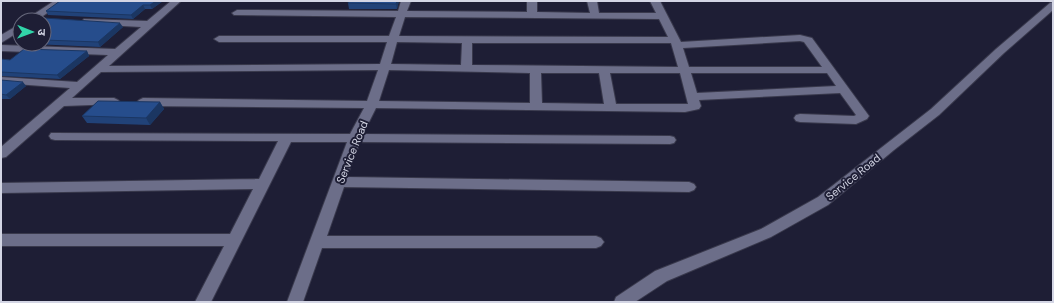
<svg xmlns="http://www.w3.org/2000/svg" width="1054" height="303" font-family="'DM Sans','Noto Sans Devanagari',sans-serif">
  <rect width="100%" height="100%" fill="#1e1e35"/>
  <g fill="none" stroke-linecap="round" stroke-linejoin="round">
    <!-- minor casing -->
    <g stroke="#39394c" stroke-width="2">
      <g id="minor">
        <path d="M54,1H65L37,20H31L29,18L31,16Z"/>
        <path d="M171,1H181L109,66L380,64L387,42H219L214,39L219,36H389L396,17L234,15L232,13L237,10L398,11L401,1H411L407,11L527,12V1H537V12L590,13L587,1H597L599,13H656L650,1H660L681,42L800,35L812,38L869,116L867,119L856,124L800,122L796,121L794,118L796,115L800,114L854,116L856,115L840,93L699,100L701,106L699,109L685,112L376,108L363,134L670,136L674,137L676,140L674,143L670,144L360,142L347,177L689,182L694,184L696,187L694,190L689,192L344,187L327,236H596L601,238L604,242L601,246L596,248H322L303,302H287L347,142H291L211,302H195L224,246H1V234H230L253,189L1,193V183L259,179L278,141L55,140L51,139L49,136L51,133L350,134L364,108L143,106L139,104L137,102L139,100L143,98L367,101L378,70L101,72L72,98H114L118,100L120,102L118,104L64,106L6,157L1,158V147L70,88L1,83V77L77,82L108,55L1,51V45L115,49L141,27L87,24L82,21L84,19L147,21ZM405,17L659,19L668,37L399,36ZM800,41L804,42L822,67H689L683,48ZM397,42L462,43L461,65L391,64ZM472,43H671L678,67L472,65ZM389,70L530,73V103L379,101ZM541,73H599L604,104L542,103ZM610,73H680L688,104H616ZM691,73H827L836,86L697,93Z"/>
        <path d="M1053,2V10L1004,53L939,115L894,150L828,205L771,237L667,281L635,302H614L616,297L655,271L761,229L818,197L931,109L996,49L1050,3Z"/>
        <path d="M20,24V31L1,43V35Z"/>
      </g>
    </g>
    <!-- minor -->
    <use href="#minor" fill="#6c6e89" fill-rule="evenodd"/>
  </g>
  <!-- wall -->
  <g fill="#214278">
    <path d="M163,1L152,9H145L133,19L48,15L46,11Z"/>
    <path d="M399,1L397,9H349L348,3Z"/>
    <rect x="418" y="1" width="19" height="1"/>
    <path d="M44,20L123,27L100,47L33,44H44Z"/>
    <path d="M20,35V44L18,43L15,39Z"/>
    <path d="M87,51L89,56L60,79L1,76V59L10,60Z"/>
    <path d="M1,80L26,86L10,99H1Z"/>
    <path d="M160,102L164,109L150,125L87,123L82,116Z"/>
  </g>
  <!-- shaded-wall -->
  <g fill="#1b3662">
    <path d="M156,1H163L152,9L150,5Z"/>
    <path d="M397,1H399L397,9L396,4Z"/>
    <path d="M143,5L145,9L133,19L131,15Z"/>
    <path d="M120,23L123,27L100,47L98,42Z"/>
    <path d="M87,51L89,56L60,79L57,75Z"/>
    <path d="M23,82L26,86L10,99L6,95Z"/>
    <path d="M160,102L164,109L150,125L146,118Z"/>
  </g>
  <!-- building -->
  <g fill="#264d8c" stroke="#1b3662">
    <path d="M60,1H156L150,5H143L131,15L46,11Z"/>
    <path d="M349,1H397L396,4L348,3Z"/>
    <path d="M29,17L120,23L98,42L44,40V20H25Z"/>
    <path d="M20,23V27H18L19,24Z"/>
    <path d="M20,35V39H15Z"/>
    <path d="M24,49L87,51L57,75L1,72V59L10,60Z"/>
    <path d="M1,80L23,82L6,95L1,94Z"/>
    <path d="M98,101L160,102L146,118L82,116Z"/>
  </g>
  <g text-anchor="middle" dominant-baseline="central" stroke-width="4" stroke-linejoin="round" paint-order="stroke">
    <!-- street labels -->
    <g font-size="11" fill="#d3d5e4" stroke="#1e1e35">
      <text transform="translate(352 152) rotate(-68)">Service Road</text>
      <text transform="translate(853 177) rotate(-39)">Service Road</text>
    </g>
  </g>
  <!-- border -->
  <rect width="1054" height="303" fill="none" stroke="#d3d5e4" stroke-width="4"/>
  <!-- north arrow -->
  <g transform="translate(32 32) rotate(91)"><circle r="19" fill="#1e1e35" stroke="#66677b"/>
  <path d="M0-3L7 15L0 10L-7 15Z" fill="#31d4a9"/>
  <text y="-6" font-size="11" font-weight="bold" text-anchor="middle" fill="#d3d5e4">उ</text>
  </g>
</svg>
